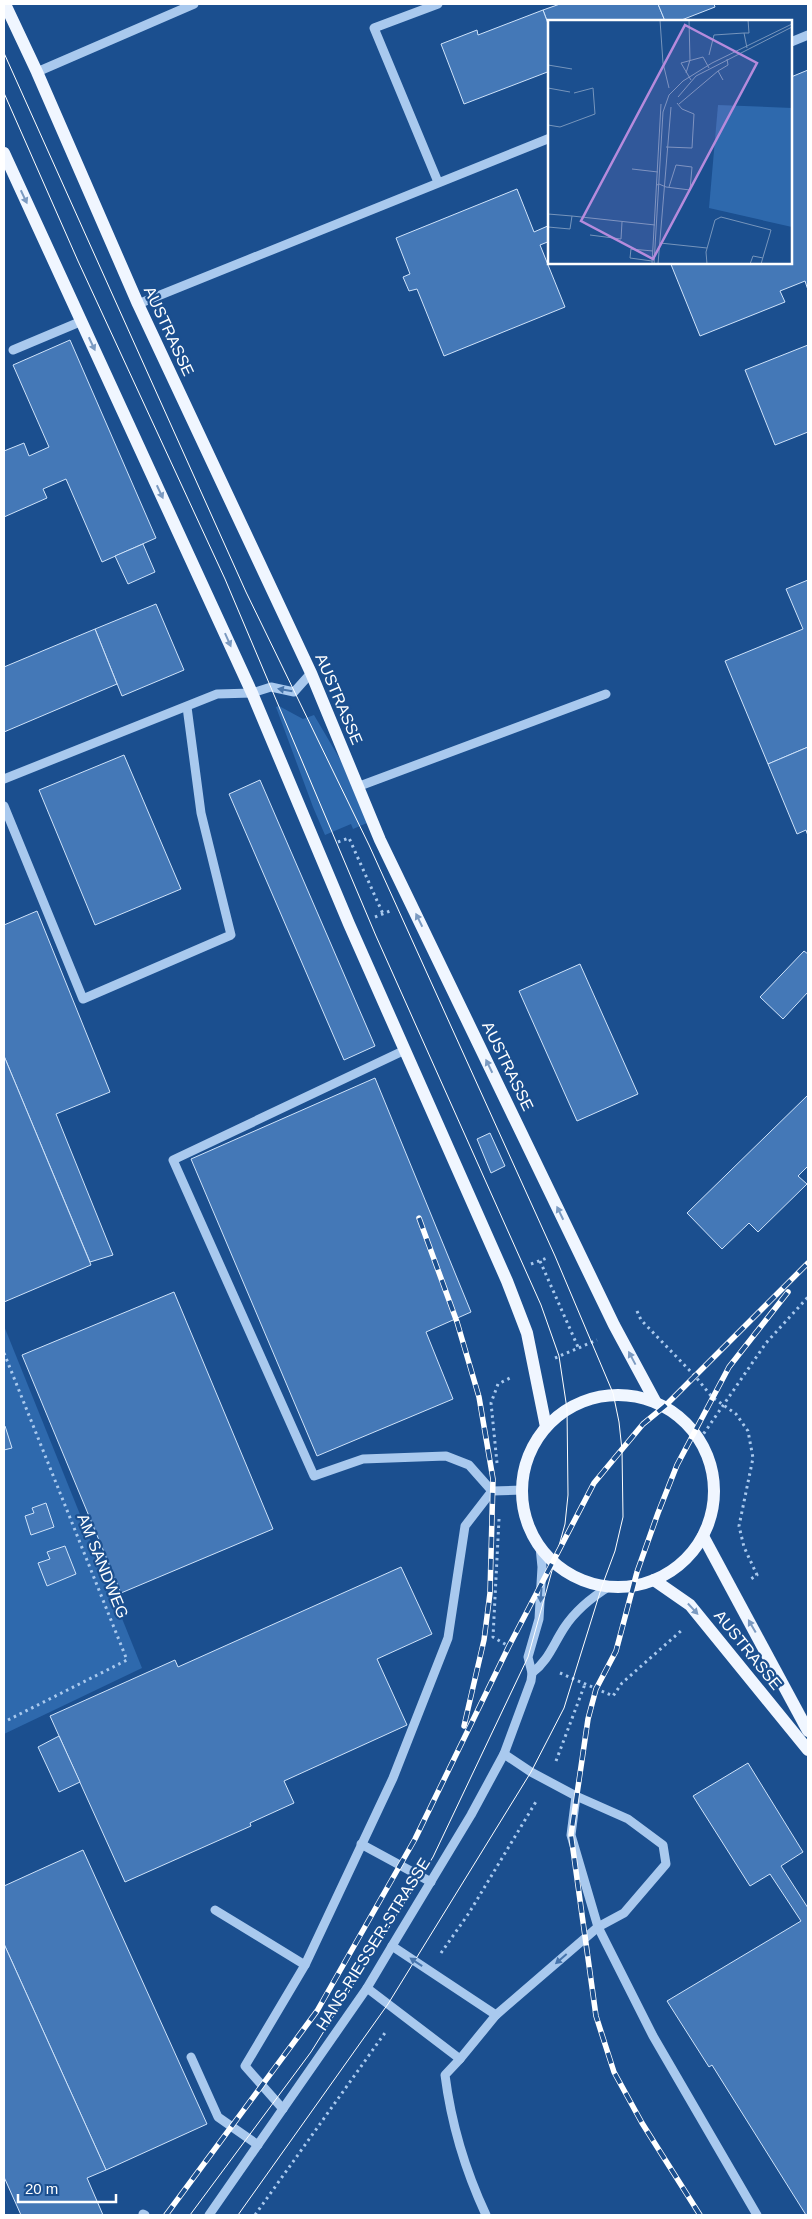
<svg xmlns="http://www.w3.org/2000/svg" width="812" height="2219" font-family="Arial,sans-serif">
  <rect width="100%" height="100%" fill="#1b4f8f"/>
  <!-- green -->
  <g fill="#2e69ad">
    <path d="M279,706L303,719L314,715L341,761L367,823L353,829L351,824L325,835L313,807L276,707Z"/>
    <path d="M4,1326L142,1668L4,1734Z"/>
  </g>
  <!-- building -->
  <g fill="#4478b7" stroke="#cfe3fa">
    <path d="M560,4H658L665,21H550V29L543,10Z"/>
    <path d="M658,4H714L715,7L679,21H665Z"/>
    <path d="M543,10L550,29V71L464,104L441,44L477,30L478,35Z"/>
    <path d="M808,70V290L805,281L780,291L785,302L700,336L670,262H791V77Z"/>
    <path d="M517,189L534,232L550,225V241L540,245L565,307L444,356L417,289L409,291L403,277L410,274L396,238Z"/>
    <path d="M70,340L156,538L102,562L66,479L43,489L47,498L4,517V451L24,443L29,456L49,447L13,365Z"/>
    <path d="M808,345V432L775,445L745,370Z"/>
    <path d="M143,544L155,572L128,584L115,556Z"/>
    <path d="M808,580V747L768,764L725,661L803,629L786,589Z"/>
    <path d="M156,604L184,670L122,696L95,629Z"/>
    <path d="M95,629L117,684L4,732V667Z"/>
    <path d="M808,747V836L806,830L797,834L768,764Z"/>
    <path d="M124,755L181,889L95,925L39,790Z"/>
    <path d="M260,780L375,1046L344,1060L229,794Z"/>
    <path d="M37,911L110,1092L56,1114L113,1255L90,1262L4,1056V925Z"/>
    <path d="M804,951L808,954V992L783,1019L760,997Z"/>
    <path d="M580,964L638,1094L577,1121L519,991Z"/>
    <path d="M4,1056L91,1265L4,1302Z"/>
    <path d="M375,1078L471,1312L426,1332L453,1399L317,1456L191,1159Z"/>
    <path d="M808,1095V1166L798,1176L807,1184L758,1232L749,1223L722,1249L687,1213Z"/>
    <path d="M490,1133L505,1166L491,1173L477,1139Z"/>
    <path d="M174,1292L273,1529L121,1593L22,1355Z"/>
    <path d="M5,1426L12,1448L4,1450V1427Z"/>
    <path d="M46,1503L54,1527L31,1535L25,1516L34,1513L32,1508Z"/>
    <path d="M65,1546L76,1574L47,1586L38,1563L50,1559L47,1552Z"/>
    <path d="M401,1567L432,1634L377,1659L407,1725L284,1781L294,1803L250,1823L251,1826L125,1882L50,1716L175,1660L178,1667Z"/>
    <path d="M59,1736L80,1782L59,1792L38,1747Z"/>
    <path d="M748,1763L803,1852L781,1866L808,1908V2215H806L712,2065L709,2067L667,2001L801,1921L770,1874L750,1886L693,1796Z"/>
    <path d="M83,1850L207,2124L106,2170L4,1944V1886Z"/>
    <path d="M4,1944L106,2170L87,2178L103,2215H21L4,2177Z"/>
  </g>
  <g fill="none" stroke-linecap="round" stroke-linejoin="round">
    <!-- path -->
    <g stroke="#a9c9ee" stroke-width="3" stroke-dasharray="2.5 4" stroke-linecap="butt">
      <path d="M338,842L349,838L383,914"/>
      <path d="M375,917L390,911"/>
      <path d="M540,1261L578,1347"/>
      <path d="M531,1264L547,1258"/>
      <path d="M637,1311L641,1320L695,1376L712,1397L736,1414L748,1431L753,1458L739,1526L744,1547L757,1575L751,1579"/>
      <path d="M4,1353L127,1660L4,1722"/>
      <path d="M555,1358L597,1340"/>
      <path d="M700,1439L766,1343L808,1297"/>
      <path d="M497,1463L491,1403L498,1384L512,1377"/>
      <path d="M499,1519L493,1637L510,1647"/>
      <path d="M560,1673L613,1696L622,1683L682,1630"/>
      <path d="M556,1761L585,1684"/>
      <path d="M441,1953L469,1913L537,1800"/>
      <path d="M255,2215L387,2030"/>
    </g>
    <!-- minor -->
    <g stroke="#a9c9ee" stroke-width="9">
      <path d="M438,4L374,28L438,182"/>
      <path d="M791,42L808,35"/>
      <path d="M37,72L194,4"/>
      <path d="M138,304L550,138"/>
      <path d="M13,350L82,321"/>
      <path d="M4,779L217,694L252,693L271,687L294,692L311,673"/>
      <path d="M357,787L606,694"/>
      <path d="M4,806L83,999L231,935L201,813L187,707"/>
      <path d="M405,1050L173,1160L314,1476L363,1459L446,1456L469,1465L492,1491"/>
      <path d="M532,1673C548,1661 553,1645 564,1628C575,1611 592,1597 610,1586"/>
      <path d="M576,1796L571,1835L598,1927L653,2036L757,2215"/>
      <path d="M361,1844L431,1882"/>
      <path d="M215,1910L305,1965L393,1778L448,1638L465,1526L492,1491L522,1490"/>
      <path d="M392,1946L496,2015L598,1927L624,1913L666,1864L663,1845L628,1819L576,1796L531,1772L504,1754"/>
      <path d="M367,1988L460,2059L496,2015"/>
      <path d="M191,2057L218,2117L258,2145"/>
      <path d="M460,2059L445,2075C451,2122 466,2172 486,2215"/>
      <path d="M283,2109L245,2066L305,1965"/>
      <path d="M143,2214L145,2215"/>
      <path d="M209,2215L367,1988L392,1946L471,1815L504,1754L531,1681L532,1673L528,1657L539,1619L542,1567L540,1547"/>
    </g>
    <!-- major -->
    <g stroke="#f0f6ff" stroke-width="12">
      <path d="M5,4L37,72L138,304L311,673L380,840L614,1325L655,1401"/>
      <path d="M4,153L252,693L349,924L507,1281L527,1333L546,1427"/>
      <circle cx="618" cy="1491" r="96"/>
      <path d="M703,1536L808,1731"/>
      <path d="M654,1580L690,1605L808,1750"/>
    </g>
    <!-- tram -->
    <g stroke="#fff" stroke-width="1">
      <path d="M4,53L246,592L369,845L555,1256L613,1393L619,1422L622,1450L623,1517L615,1551L602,1586L564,1708L531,1772L388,2004L238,2215"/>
      <path d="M4,93L78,261L225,579L376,936L541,1305L559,1356L567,1409L568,1495L565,1524L528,1657L433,1857L311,2052L190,2215"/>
    </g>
    <!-- rail casing -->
    <g stroke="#fff" stroke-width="5.5">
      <g id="rail">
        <path d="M419,1218L457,1322L479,1397L493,1479L490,1593L484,1640L464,1726"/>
        <path d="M166,2215L317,2011L415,1839L509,1646L594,1483L643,1424L665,1406L808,1263"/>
        <path d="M700,2215L642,2123L614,2072L596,2016L571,1835L588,1719L596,1689L616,1651L637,1572L658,1513L677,1465L729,1367L788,1292"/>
      </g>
    </g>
    <!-- rail -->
    <use href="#rail" stroke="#1b4f8f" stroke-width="4" stroke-dasharray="11" stroke-linecap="butt"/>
  </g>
  <!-- one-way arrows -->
  <defs><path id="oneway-solid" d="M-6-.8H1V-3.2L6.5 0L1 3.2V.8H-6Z" transform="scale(1.25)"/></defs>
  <g fill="#7b9ac1">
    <use href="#oneway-solid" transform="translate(24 197) rotate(65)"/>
    <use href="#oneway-solid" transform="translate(92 344) rotate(65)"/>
    <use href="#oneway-solid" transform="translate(160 492) rotate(65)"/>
    <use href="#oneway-solid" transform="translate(228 640) rotate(66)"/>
    <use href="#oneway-solid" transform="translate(419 920) rotate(-116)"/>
    <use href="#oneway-solid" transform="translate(489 1066) rotate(-116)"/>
    <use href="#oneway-solid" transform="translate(560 1213) rotate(-116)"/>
    <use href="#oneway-solid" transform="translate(632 1358) rotate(-118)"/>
    <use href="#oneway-solid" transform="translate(693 1609) rotate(47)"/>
    <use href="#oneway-solid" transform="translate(752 1626) rotate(-120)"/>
  </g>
  <g fill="#4674ac">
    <use href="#oneway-solid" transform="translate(285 690) rotate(-170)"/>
    <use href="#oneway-solid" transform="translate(541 1595) rotate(94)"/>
    <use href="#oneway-solid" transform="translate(561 1959) rotate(139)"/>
    <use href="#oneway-solid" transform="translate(416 1962) rotate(-146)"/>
  </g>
  <g text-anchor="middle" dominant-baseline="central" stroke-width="4.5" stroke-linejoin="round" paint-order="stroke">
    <!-- street labels -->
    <g font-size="16" fill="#fff" stroke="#1b4f8f">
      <text transform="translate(169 331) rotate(65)">AUSTRASSE</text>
      <text transform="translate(339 699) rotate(67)">AUSTRASSE</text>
      <text transform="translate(508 1066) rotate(64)">AUSTRASSE</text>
      <text transform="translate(103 1566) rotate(68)">AM SANDWEG</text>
      <text transform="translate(748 1650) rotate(51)">AUSTRASSE</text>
      <text transform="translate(373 1944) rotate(-58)">HANS-RIESSER-STRASSE</text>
    </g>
  </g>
  <!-- overview -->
  <g transform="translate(548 20)">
    <rect width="244" height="244" fill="#1b4f8f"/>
    <path d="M170,85L244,88V207L161,188Z" fill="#2e69ad"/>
    <path fill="none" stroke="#7695bc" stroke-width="1" d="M112,0L115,43L121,68M196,13H201L200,0M161,35L166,15L196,13L199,28M0,45L24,49M170,51L180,45L179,39M138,53L142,40L141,0M143,60L133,43L155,37L161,48M0,68L22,72M130,77L148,56L244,7M131,84L170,51L175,60M0,105L12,107L47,94L45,68L26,73M118,127L144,128L146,94L134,89L129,83M84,149L110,152M109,165L111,164L118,167L142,170L144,147L128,145L121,167M0,194L24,196M0,207L22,209L24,196L107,205M42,215L73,219L74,202M112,223L159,228M104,241L82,238L83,229L105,231M104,244L113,84M106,244L115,92L121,75L135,61L164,43L244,4M110,244L123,87M159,244L158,232L167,200L173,197L223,210L213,244M202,244L205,236L215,238"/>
    <path fill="#b68bdc" fill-opacity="0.15" stroke="#b68bdc" stroke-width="2.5" d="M137,5L209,43L105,239L33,201Z"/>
    <rect width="244" height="244" fill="none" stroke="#fff" stroke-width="2.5"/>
  </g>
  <!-- border -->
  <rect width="812" height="2219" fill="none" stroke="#ffffff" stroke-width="10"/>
  <!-- scale -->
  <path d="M18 2194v8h98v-8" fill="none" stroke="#ffffff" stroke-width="2.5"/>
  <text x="25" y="2194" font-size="15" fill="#ffffff" stroke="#1b4f8f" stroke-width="4" paint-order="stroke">20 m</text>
</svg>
